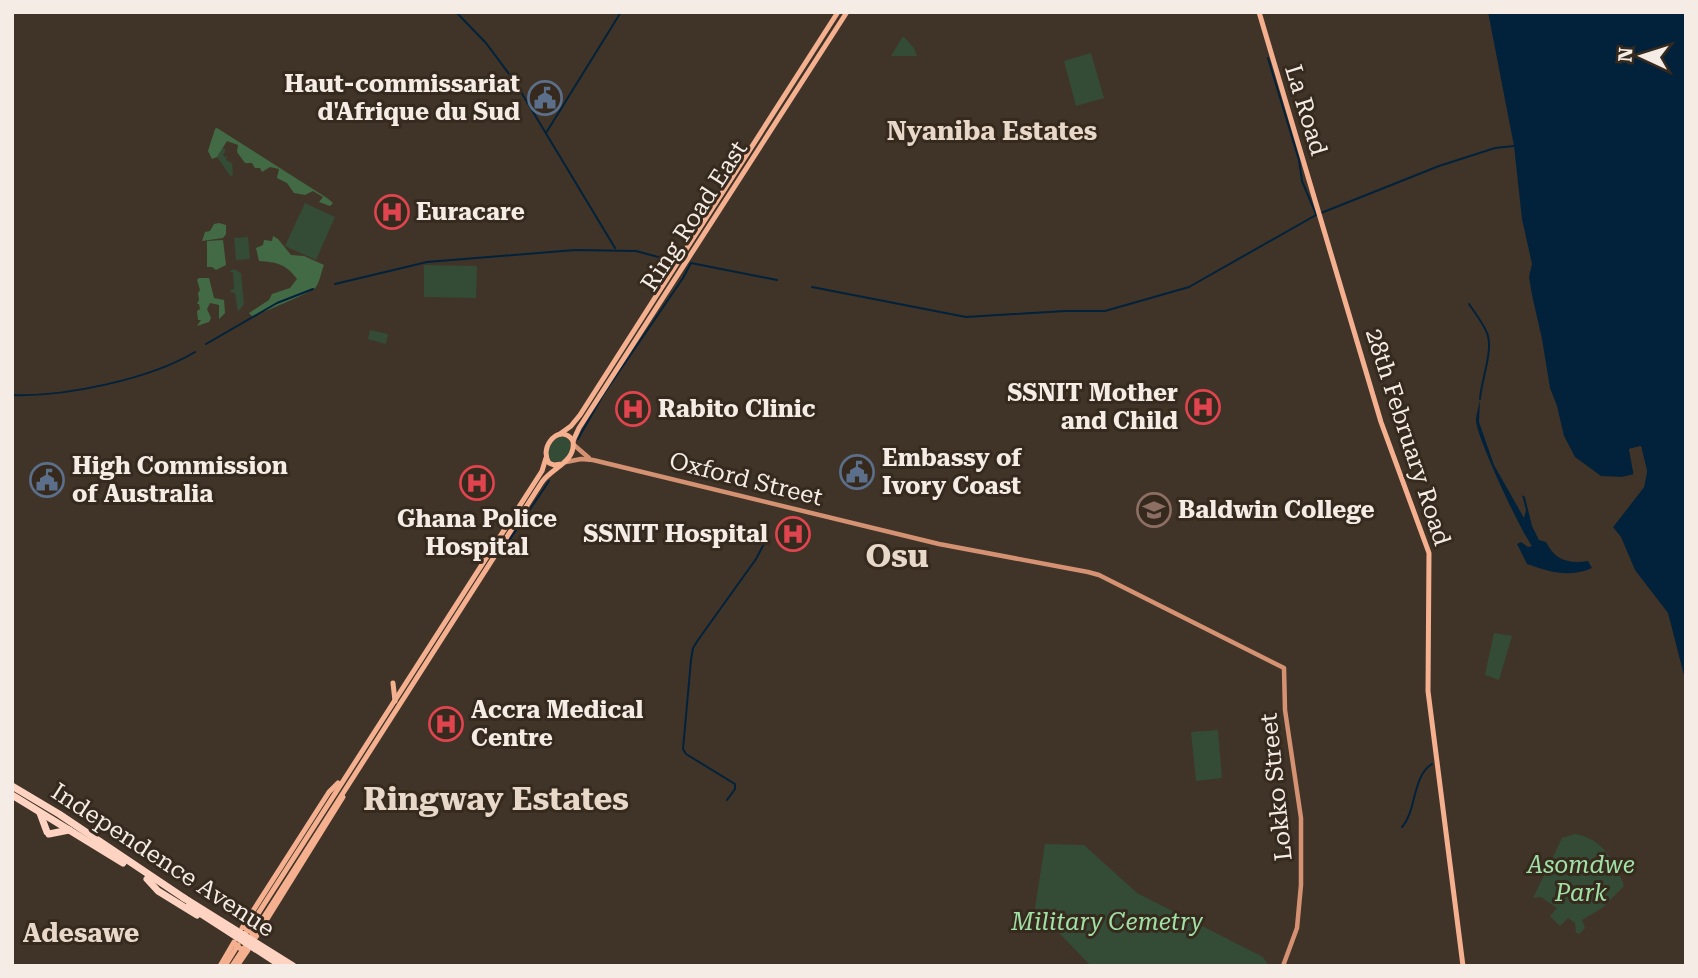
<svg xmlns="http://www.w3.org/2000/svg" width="1698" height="978" font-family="'Roboto Serif',serif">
  <rect width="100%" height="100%" fill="#403428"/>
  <!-- green -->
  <g fill="#344b36">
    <path d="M903,36L914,48L917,56H891Z"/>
    <path d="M1091,53L1104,98L1076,106L1064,61Z"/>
    <path d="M223,148L226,150L223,155L225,157L227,155L226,160L232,163L233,174L231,177L217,157Z"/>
    <path d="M305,203L335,217L316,260L285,246Z"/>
    <path d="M248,237L250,259L236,260L234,238Z"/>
    <path d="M424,265L477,266L476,298L424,297Z"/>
    <path d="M234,269L241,273L244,304L238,312L235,293L230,292L231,290L234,289L233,272H229Z"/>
    <path d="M370,330L388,334L386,344L368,339Z"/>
    <path d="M560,436L567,438C574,446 570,455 562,461L553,462L548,458C548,447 550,441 560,436Z"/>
    <path d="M1494,633L1512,636L1499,680L1485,675Z"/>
    <path d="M1218,730L1222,778L1196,781L1191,732Z"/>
    <path d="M1575,834C1602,838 1616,862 1624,886L1602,908L1582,920L1585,928L1579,934L1576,933L1575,923L1568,918L1560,926L1550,916L1557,908L1541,897L1533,898L1562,838Z"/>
    <path d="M1045,844L1084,845L1137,893L1263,957L1269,966H1091L1035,908Z"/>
  </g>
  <!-- forest -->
  <g fill="#426b45">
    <path d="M217,128L327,198L333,203L330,206L319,202L323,197L313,191L305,195L294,193L287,183L277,178L279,169L270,167L262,172L260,168H255L252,163H245L237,152L238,145L227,141L217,157L212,159L208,151L215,129Z"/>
    <path d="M219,223L226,225V234L223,238L202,241L205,232L210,231L214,224Z"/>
    <path d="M273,236L278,239L291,255L304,256L324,265C321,272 320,281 316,287C311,293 264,311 253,317L249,313L269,300L272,294L290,288L297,279C286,264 277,262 259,261L256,248L263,245L264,240L272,241Z"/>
    <path d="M223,240L226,265L216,270L212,267H207V241Z"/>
    <path d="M199,278H209L214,298L224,300L225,313L219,319V305L210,303L207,309L211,318L209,322L197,326L201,320H198L197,311L200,309L199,304H197L199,300L198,293L200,290L197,280Z"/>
  </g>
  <!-- water -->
  <g fill="#02223b">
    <path d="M1488,12H1686V683L1668,613L1635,570L1621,537L1613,527L1644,487L1647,471L1641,446L1629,449L1634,474L1622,477L1601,476L1575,457L1564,436L1557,406L1550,388L1542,339L1532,295L1529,277L1532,264L1522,219L1514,146Z"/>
    <path d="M1480,399L1479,422L1494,465L1524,518L1526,510L1522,495L1525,497L1532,526L1539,540L1546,542C1555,560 1568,564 1588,561L1592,568C1570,578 1549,572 1527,564L1517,544L1521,542L1528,547L1532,546C1521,532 1477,438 1476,421C1476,414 1479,406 1480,399Z"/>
  </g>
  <!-- pier -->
  <path fill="#403428" d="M1641,446L1647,471L1644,487L1613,527L1610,524L1641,485L1644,471L1638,450L1633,451L1638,474L1634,477L1629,449Z"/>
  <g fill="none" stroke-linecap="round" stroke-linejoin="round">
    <!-- stream -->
    <g stroke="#02223b" stroke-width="2">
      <path d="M456,12L486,43L515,82L615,248"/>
      <path d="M1268,58L1299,160L1302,181L1316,214"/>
      <path d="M546,133L621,12"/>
      <path d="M335,284L427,262L575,250L636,251L673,261"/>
      <path d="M812,287L966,317L1065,311H1105L1189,287L1316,215L1439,166L1495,148L1514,146"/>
      <path d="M1469,304C1475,313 1483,323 1487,333C1494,349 1481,381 1480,399"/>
      <path d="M206,344L277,303L313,289"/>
      <path d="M12,395C65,397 150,379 195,352"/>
      <path d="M578,439L603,395L683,278L691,263L777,280"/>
      <path d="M498,557L549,481"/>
      <path d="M727,800L735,789V784L686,754L683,749L691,660L693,648L698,640L756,559L764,544"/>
      <path d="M1402,827C1417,810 1412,776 1432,764"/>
    </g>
    <!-- secondary -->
    <g stroke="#d59273" stroke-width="4.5">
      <path d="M574,445L589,458"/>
      <path d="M566,462L581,459L593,460L939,544L1088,572L1099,575L1284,668L1285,710L1301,818V885L1297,928L1283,966"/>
    </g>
    <!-- primary -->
    <g stroke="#f5b090" stroke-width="5">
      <path d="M1259,12L1381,422L1429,553L1428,691L1463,966"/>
      <path d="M560,434L571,426L580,415L838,12"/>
      <path d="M573,441L579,428L847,12"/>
      <path d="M393,683L395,701"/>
      <path d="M242,928L329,792L338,783"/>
      <path d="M245,934L542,471L546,458"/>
      <path d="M251,937L542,482C553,467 576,462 573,441C561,422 538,446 549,463L554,465L562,464"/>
      <path d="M256,937L343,797"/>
      <path d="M220,966L234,942"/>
      <path d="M225,966L238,945"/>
      <path d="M232,966L244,948"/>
      <path d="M237,966L248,950"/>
    </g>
    <!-- highway -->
    <g stroke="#fed3c1" stroke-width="7">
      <path d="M12,786L59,814L184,898"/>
      <path d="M12,795L123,863"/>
      <path d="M40,813L47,832"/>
      <path d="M49,834L69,830"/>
      <path d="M147,879L158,891L197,915"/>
    </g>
    <!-- primary-bridge -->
    <g stroke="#f5b090" stroke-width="5">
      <path d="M245,928L255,935"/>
      <path d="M235,944L242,950H246"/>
    </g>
    <!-- highway-bridge -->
    <g stroke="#fed3c1" stroke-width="7">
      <path d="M184,898L293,966"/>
      <path d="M189,906L282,966"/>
    </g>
  </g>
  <!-- icons -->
  <defs>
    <g id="civic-ring" transform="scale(1.75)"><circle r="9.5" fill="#362a1e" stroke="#5c6f8a" stroke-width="1.5"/><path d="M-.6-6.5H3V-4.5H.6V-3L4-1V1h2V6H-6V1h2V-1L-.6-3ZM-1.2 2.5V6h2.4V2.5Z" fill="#5c6f8a"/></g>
    <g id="hospital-ring" transform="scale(1.75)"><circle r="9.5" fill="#362a1e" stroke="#e0444e" stroke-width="1.5"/><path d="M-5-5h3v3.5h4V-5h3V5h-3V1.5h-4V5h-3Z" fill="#e0444e"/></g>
    <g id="university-ring" transform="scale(1.75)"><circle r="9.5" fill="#362a1e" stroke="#8d6e63" stroke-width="1.5"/><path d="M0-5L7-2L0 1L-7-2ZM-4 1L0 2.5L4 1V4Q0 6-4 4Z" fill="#8d6e63"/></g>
  </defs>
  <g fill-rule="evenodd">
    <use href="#civic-ring" x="545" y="98"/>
    <use href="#hospital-ring" x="392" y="212"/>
    <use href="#hospital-ring" x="1203" y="407"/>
    <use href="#hospital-ring" x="633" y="409"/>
    <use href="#civic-ring" x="857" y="472"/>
    <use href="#civic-ring" x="47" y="480"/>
    <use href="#hospital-ring" x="477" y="483"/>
    <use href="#university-ring" x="1154" y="510"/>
    <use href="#hospital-ring" x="793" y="534"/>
    <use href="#hospital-ring" x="446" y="724"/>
  </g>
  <g text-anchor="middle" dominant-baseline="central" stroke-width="6" stroke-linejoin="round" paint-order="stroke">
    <!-- poi labels -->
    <g font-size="24" font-weight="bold" fill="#f4ece5" stroke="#362a1e" text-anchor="start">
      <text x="520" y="84" text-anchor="end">Haut-commissariat<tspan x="520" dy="28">d'Afrique du Sud</tspan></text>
      <text x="416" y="212">Euracare</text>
      <text x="1178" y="393" text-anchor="end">SSNIT Mother<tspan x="1178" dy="28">and Child</tspan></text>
      <text x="658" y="409">Rabito Clinic</text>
      <text x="882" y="458">Embassy of<tspan x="882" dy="28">Ivory Coast</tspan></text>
      <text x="72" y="466">High Commission<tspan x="72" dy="28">of Australia</tspan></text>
      <text x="1178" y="510">Baldwin College</text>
      <text x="477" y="519" text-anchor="middle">Ghana Police<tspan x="477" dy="28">Hospital</tspan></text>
      <text x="768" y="534" text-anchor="end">SSNIT Hospital</text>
      <text x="471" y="710">Accra Medical<tspan x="471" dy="28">Centre</tspan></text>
    </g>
    <!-- street labels -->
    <g font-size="24" fill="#f4ece5" stroke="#362a1e">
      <text transform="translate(1306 110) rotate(73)">La Road</text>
      <text transform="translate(694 216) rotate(-57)">Ring Road East</text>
      <text transform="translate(1408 437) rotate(72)">28th February Road</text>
      <text transform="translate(746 479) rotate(14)">Oxford Street</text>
      <text transform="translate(1276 787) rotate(-96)">Lokko Street</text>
      <text transform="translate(163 860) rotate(33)">Independence Avenue</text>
    </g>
    <!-- park labels -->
    <g font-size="24" font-style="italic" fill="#a0e1a5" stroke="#362a1e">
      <text x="1581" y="865">Asomdwe<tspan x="1581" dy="28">Park</tspan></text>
      <text x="1107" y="922">Military Cemetry</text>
    </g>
    <!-- neighbourhood labels -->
    <g font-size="26" font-weight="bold" fill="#e7d8c9" stroke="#362a1e">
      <text x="992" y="131">Nyaniba Estates</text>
      <text x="81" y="933">Adesawe</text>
    </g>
    <!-- district labels -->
    <g font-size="32" font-weight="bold" fill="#e7d8c9" stroke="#362a1e">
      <text x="897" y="556">Osu</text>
      <text x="496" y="799">Ringway Estates</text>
    </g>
  </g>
  <!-- border -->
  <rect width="1698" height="978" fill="none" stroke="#f4ece5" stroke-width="28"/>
  <!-- north arrow -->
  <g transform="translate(1642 56) rotate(274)" stroke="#362a1e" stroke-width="5" paint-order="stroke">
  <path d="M0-5L12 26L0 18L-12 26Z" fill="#f4ece5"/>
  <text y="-10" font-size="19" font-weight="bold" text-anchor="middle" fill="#f4ece5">N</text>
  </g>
</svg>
